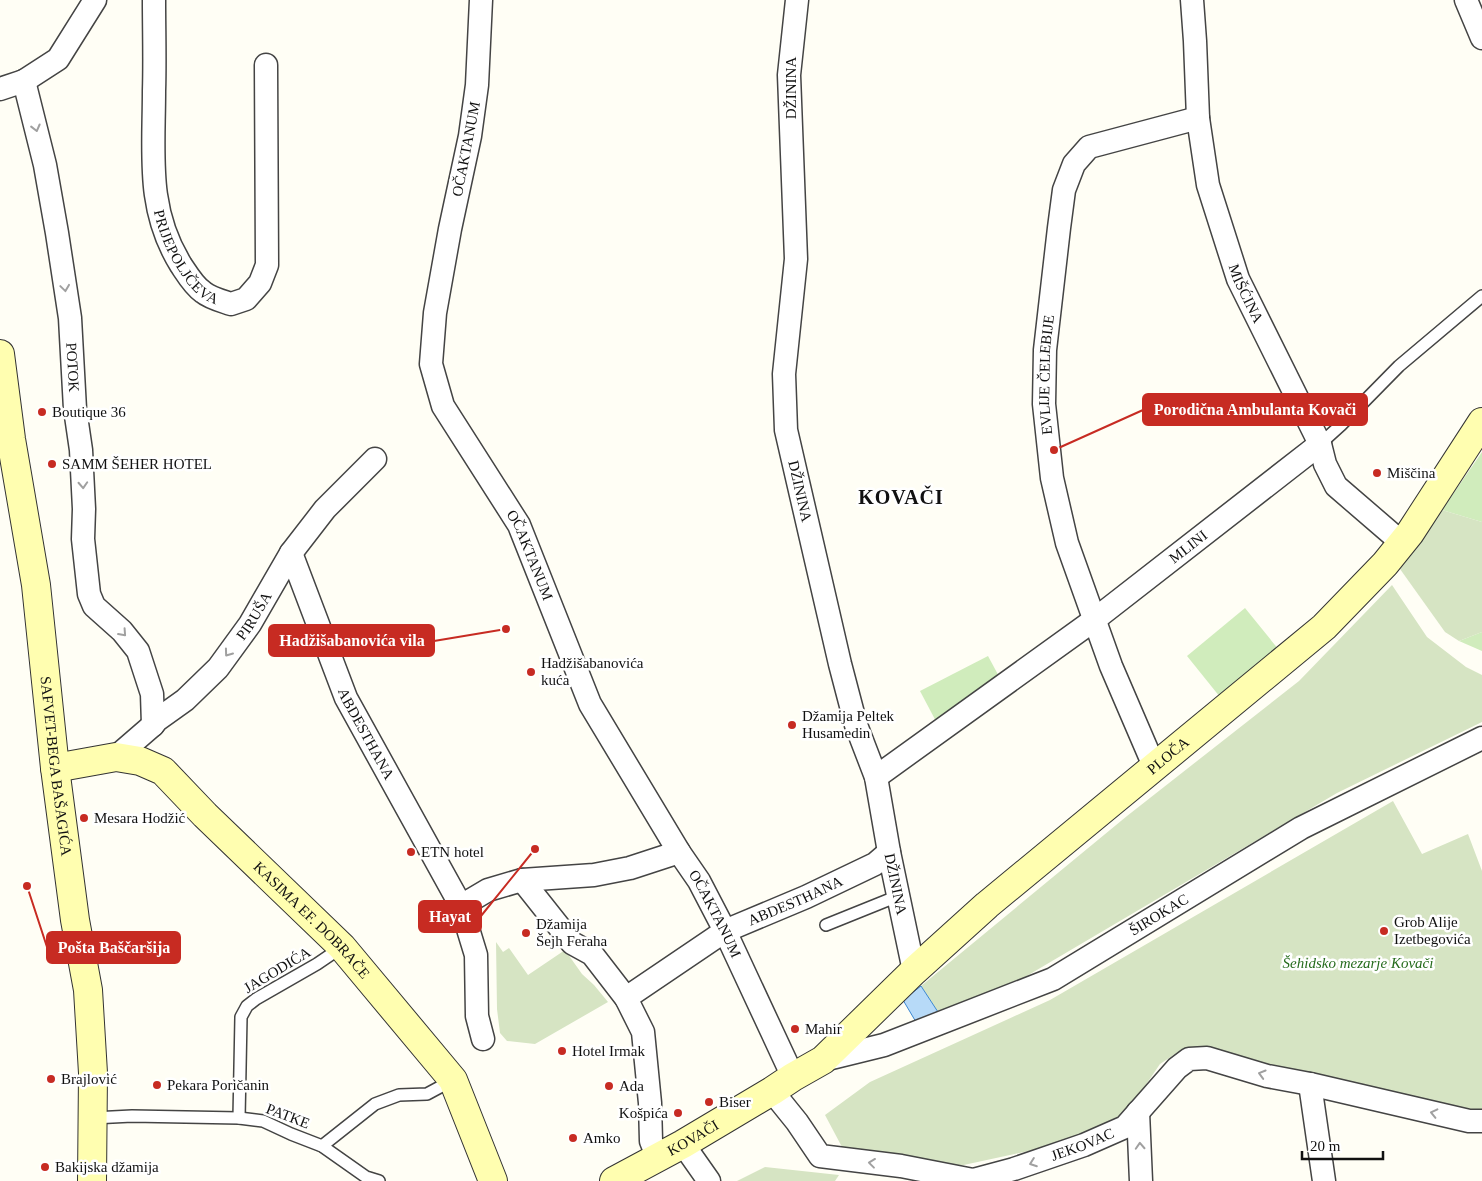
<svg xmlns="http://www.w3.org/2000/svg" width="1482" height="1181" font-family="Georgia,serif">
  <rect width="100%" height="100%" fill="#fffef5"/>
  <!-- green -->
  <g fill="#d0ecbc">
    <path d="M1482,452V522L1442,510Z"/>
    <path d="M1245,608L1279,650L1220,697L1187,656Z"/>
    <path d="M1482,632V651L1459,641Z"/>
    <path d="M988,656L1002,682L939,727L920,691Z"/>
  </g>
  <!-- cemetery -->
  <g fill="#d6e4c3">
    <path d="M1442,510L1482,522V632L1459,641L1445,632L1400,569Z"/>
    <path d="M1392,585L1427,637L1466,667L1482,675V722L1337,793L1025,977L938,1012L921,986L1127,816L1299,681Z"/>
    <path d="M1393,801L1422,854L1468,834L1482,871V1111L1279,1073L1201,1052H1178L1160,1064L1128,1111L1070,1142L959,1166L842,1147L825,1115L870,1082L1050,1000Z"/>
    <path d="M496,942L503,952L509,948L528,975L565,950L582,974L594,985L608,1002L535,1044L507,1041L500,1033L497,1009Z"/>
    <path d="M765,1167L839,1175L835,1181H737Z"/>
  </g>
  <!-- water -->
  <path fill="#b7daf8" stroke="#3b87d2" d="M921,986L938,1012L916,1022L903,1000Z"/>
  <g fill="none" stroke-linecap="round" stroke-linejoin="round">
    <!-- lane casing -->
    <g stroke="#444" stroke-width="14">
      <g id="lane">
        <path d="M1320,444L1341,425L1399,366L1482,296"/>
        <path d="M826,925L898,896"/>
        <path d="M93,1118L132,1116L239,1118L263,1121L291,1134L322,1146L366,1177L379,1181"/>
        <path d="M239,1118L241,1017L247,1006L256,999L317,964L342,947"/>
        <path d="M322,1146L375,1104L399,1095L427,1094L453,1080"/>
      </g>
    </g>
    <!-- street casing -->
    <g stroke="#444" stroke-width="25">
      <g id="street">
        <path id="s1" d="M154,0C154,31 155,61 154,91C154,154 146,209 181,265C187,274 194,286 203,292C210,298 222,301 231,304L246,299L260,283L267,265L266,65"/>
        <path id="s2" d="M481,0L477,85L470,136L450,229L435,313L431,364L443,406L519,525L590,704L679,852L699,881L725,931L793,1077"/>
        <path id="s3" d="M797,0L789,75L796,259L784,374L786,430L840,664L856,725L876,777L889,852L914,971"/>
        <path id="s4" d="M1192,0L1195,41L1198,118L1208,185L1238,279L1320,444L1325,464L1336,486L1394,536L1400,545"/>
        <path d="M1466,0L1482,38"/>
        <path id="s5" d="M24,81L45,165L57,233L70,318L75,409L81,450L84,509L83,539L89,594L94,606L122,631L138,651L152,694L153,725"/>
        <path d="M0,89L24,81L58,59L95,0"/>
        <path id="s6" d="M291,553L346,698L461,906L476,955L477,1016L483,1039"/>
        <path id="s7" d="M116,757L153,725L157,720L185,700L218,668L250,624L291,553L325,509L375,459"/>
        <path id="s8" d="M1156,765L1151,759L1111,666L1067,543L1052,478L1044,404L1045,350L1059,228L1064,190L1074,164L1089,147L1198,118"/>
        <path id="s9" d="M876,777L1094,620L1320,444"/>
        <path d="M522,880L572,943L592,954L626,998L643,1032L650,1103L651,1141L658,1158"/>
        <path d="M461,906L488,890L522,880L594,875L630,868L679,852"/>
        <path id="s10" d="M626,998L725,931L806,897L875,864L889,852"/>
        <path id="s11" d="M823,1060L884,1045L1053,979L1301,828L1482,738"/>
        <path d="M1310,1084L1324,1181"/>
        <path id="s12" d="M772,1091L797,1122L820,1156L901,1166L973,1180L1014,1169L1084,1145L1125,1127L1177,1068L1189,1059L1207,1058L1267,1076L1310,1084L1469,1121H1482"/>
        <path d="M1138,1112L1141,1181"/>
        <path d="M683,1144L709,1181"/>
      </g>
    </g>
    <!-- secondary casing -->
    <g stroke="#333" stroke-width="30">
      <g id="secondary">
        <path id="s13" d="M0,354L11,439L36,585L55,768L75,920L88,990L93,1073L92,1181"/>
        <path id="s14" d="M55,768L116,757L140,761L163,771L205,815L342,947L453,1080L493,1181"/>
        <path id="s15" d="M614,1181L683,1144L772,1091L793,1077L823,1060L914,971L987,905L1324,627L1385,564L1410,533L1482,422"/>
      </g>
    </g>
    <!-- lane -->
    <use href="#lane" stroke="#fff" stroke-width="11"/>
    <!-- street -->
    <use href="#street" stroke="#fff" stroke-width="22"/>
    <!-- secondary -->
    <use href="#secondary" stroke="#fffeb0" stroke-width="28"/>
  </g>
  <!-- one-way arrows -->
  <defs><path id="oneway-chevron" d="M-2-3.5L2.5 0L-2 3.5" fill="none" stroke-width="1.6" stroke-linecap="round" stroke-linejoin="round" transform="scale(1.25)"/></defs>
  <g stroke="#a0a0a0">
    <use href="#oneway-chevron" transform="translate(36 128) rotate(76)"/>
    <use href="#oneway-chevron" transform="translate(65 288) rotate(82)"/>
    <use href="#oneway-chevron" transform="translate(83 485) rotate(87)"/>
    <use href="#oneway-chevron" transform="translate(123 633) rotate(48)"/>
    <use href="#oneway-chevron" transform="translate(228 653) rotate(126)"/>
    <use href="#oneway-chevron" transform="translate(1262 1074) rotate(-164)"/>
    <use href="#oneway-chevron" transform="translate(1434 1113) rotate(-167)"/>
    <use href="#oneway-chevron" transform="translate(1140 1146) rotate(-93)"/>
    <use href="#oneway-chevron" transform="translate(872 1163) rotate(-173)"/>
    <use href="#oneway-chevron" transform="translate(1033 1163) rotate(160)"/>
  </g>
  <!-- markers -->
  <g fill="#c72b22" stroke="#fff" stroke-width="2">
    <circle cx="42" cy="412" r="5"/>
    <circle cx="52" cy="464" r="5"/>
    <circle cx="1377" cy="473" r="5"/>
    <circle cx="531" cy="672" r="5"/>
    <circle cx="792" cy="725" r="5"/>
    <circle cx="84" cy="818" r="5"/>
    <circle cx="411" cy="852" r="5"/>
    <circle cx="1384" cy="931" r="5"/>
    <circle cx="526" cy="933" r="5"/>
    <circle cx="795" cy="1029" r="5"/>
    <circle cx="562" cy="1051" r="5"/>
    <circle cx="51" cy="1079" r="5"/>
    <circle cx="157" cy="1085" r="5"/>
    <circle cx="609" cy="1086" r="5"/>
    <circle cx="709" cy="1102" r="5"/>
    <circle cx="678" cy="1113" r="5"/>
    <circle cx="573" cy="1138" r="5"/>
    <circle cx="45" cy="1167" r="5"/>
  </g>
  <g text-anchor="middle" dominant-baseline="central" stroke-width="5" stroke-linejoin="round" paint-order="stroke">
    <!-- street labels -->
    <g font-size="15" fill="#111" stroke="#fff">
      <text transform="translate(791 88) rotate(-90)">DŽININA</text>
      <text transform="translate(466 149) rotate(-79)">OČAKTANUM</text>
      <text stroke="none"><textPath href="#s1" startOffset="266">PRIJEPOLJČEVA</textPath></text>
      <text stroke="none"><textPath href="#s4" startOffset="301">MIŠĆINA</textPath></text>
      <text stroke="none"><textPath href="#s5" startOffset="291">POTOK</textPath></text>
      <text stroke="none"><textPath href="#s8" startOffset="410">EVLIJE ČELEBIJE</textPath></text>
      <text stroke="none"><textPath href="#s3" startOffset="494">DŽININA</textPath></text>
      <text stroke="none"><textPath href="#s9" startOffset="388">MLINI</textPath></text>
      <text stroke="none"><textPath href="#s2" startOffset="585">OČAKTANUM</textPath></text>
      <text stroke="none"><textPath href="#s7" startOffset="199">PIRUŠA</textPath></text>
      <text stroke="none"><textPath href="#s6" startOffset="196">ABDESTHANA</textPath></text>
      <text stroke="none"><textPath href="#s15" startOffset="702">PLOČA</textPath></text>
      <text stroke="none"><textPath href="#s13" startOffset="416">SAFVET-BEGA BAŠAGIĆA</textPath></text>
      <text stroke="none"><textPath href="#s3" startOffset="899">DŽININA</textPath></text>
      <text stroke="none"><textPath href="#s10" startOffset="196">ABDESTHANA</textPath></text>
      <text stroke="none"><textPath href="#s2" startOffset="990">OČAKTANUM</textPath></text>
      <text stroke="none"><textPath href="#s11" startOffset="368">ŠIROKAC</textPath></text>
      <text stroke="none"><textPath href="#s14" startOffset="322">KASIMA EF. DOBRAČE</textPath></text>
      <text transform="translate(277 970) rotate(-31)">JAGODIĆA</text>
      <text transform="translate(288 1116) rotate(21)">PATKE</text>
      <text stroke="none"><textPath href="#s15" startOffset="90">KOVAČI</textPath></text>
      <text stroke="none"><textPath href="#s12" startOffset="351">JEKOVAC</textPath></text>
    </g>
    <!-- poi labels -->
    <g font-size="15" fill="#111" stroke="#fff" text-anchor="start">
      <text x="52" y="412">Boutique 36</text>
      <text x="62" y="464">SAMM ŠEHER HOTEL</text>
      <text x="1387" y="473">Miščina</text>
      <text x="541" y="663">Hadžišabanovića<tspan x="541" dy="17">kuća</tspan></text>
      <text x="802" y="716">Džamija Peltek<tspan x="802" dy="17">Husamedin</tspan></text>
      <text x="94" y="818">Mesara Hodžić</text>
      <text x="421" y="852">ETN hotel</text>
      <text x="1394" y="922">Grob Alije<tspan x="1394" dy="17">Izetbegovića</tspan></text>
      <text x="536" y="924">Džamija<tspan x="536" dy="17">Šejh Feraha</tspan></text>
      <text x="805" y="1029">Mahir</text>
      <text x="572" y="1051">Hotel Irmak</text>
      <text x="61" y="1079">Brajlović</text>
      <text x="167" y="1085">Pekara Poričanin</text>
      <text x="619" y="1086">Ada</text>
      <text x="719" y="1102">Biser</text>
      <text x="668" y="1113" text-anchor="end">Košpića</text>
      <text x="583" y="1138">Amko</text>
      <text x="55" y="1167">Bakijska džamija</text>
    </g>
    <!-- park labels -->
    <g font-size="15" font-style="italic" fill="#266c1d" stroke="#fff">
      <text x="1358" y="963">Šehidsko mezarje Kovači</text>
    </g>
    <!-- district labels -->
    <g font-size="20" font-weight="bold" letter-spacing="1" fill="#111" stroke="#fff">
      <text x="901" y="497">KOVAČI</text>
    </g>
  </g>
  <!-- callouts -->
  <path fill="none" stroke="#c72b22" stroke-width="2" d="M1054 450L1143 410M506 629L434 641M535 849L481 916M27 886L47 947"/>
  <g fill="#c72b22" stroke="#fff" stroke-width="2">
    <circle cx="1054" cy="450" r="5"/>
    <circle cx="506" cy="629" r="5"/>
    <circle cx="535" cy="849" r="5"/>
    <circle cx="27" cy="886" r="5"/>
  </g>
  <g fill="#c72b22" stroke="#c72b22" stroke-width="2">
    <rect x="1143" y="394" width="224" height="31" rx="5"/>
    <rect x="269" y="625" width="165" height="31" rx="5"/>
    <rect x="419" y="901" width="62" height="31" rx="5"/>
    <rect x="47" y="932" width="133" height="31" rx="5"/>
  </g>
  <g font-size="16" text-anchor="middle" font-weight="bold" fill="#fff">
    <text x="1255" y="415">Porodična Ambulanta Kovači</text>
    <text x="352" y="646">Hadžišabanovića vila</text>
    <text x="450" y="922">Hayat</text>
    <text x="114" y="953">Pošta Baščaršija</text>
  </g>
  <!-- scale -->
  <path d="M1302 1151v8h81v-8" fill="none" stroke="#111111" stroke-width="2.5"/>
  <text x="1310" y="1151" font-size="15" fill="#111111" stroke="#ffffff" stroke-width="4" paint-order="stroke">20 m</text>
</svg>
